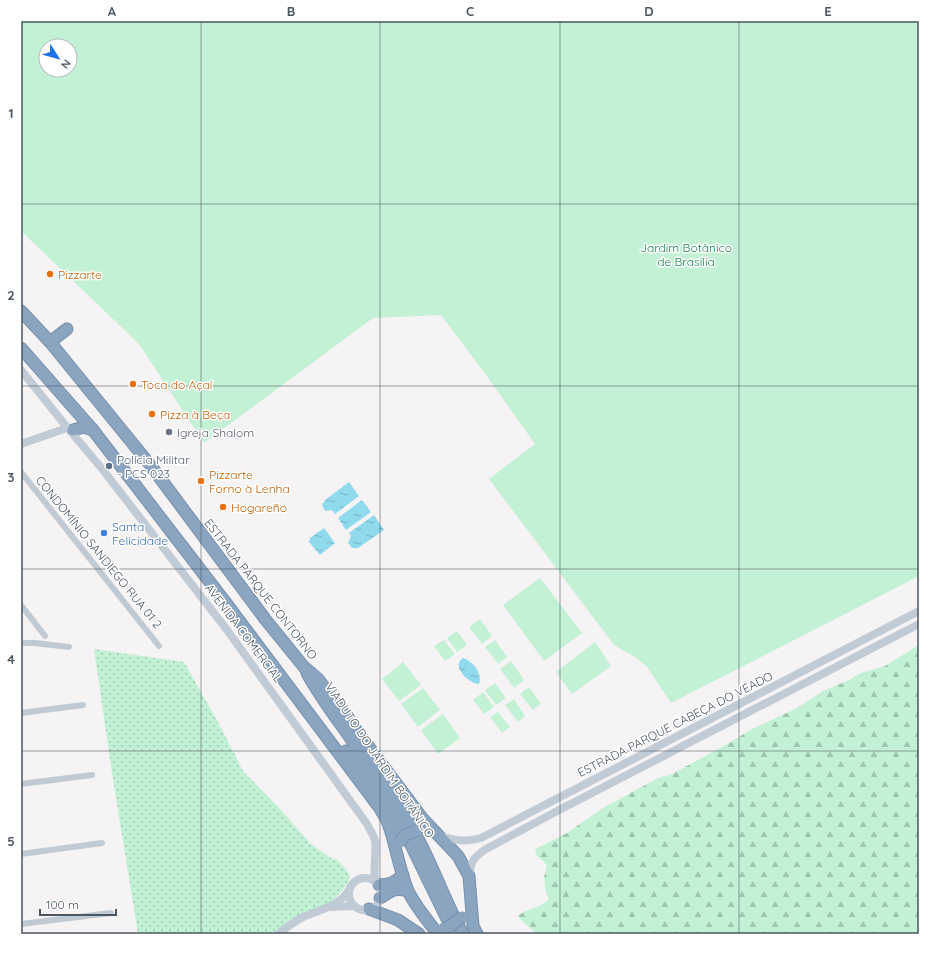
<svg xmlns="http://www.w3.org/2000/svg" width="940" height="955" font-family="Quicksand,sans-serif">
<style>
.grass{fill:url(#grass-dots)}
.forest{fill:url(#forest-firs)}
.park{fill:#c3f1d5;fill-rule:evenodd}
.water{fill:url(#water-ripples)}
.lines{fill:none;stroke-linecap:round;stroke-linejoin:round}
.highway-casing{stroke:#7690ad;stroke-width:13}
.street{stroke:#c1cad2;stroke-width:6}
.secondary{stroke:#c1cbd6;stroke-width:8}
.highway{stroke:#8ba5c1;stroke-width:11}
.highway-bridge-casing{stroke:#7690ad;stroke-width:13;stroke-linecap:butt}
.highway-bridge{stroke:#8ba5c1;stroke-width:11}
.grid{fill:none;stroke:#4a5661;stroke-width:1;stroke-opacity:0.55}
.food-dot{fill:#e8710a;stroke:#fff;stroke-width:1.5}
.worship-dot{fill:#6b7280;stroke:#fff;stroke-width:1.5}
.service-dot{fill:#5c6f8a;stroke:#fff;stroke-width:1.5}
.shop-dot{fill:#3f7fe0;stroke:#fff;stroke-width:1.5}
.labels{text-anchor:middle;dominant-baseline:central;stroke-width:3;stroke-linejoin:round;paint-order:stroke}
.park-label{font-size:12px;fill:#17864f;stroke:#fff}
.food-label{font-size:12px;fill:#c56008;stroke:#fff;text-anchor:start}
.worship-label{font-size:12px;fill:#5b616d;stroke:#fff;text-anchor:start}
.service-label{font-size:12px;fill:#4e5e75;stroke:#fff;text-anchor:start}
.shop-label{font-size:12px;fill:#366cbe;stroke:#fff;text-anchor:start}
.street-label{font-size:12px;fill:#4a5661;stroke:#fff}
.neatline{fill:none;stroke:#4a5661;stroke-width:1.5}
.grid-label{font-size:13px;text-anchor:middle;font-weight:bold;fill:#4a5661}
</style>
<defs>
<pattern id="grass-dots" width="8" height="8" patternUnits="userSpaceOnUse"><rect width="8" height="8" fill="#c3f1d5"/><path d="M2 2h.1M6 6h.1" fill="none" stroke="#a0c6b0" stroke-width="1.8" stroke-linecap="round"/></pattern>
<pattern id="forest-firs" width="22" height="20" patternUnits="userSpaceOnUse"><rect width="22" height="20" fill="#c3f1d5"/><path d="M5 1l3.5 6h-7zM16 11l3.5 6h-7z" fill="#a0c6b0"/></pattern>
<pattern id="water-ripples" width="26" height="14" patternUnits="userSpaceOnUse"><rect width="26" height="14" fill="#90daee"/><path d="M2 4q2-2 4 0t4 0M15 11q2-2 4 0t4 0" fill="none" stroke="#78b4c4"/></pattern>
</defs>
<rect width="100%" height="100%" fill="#f5f3f3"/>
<path class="grass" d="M94,649l90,13 34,60 25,49 38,39 29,33 19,14 8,3 8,8 5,7 -1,7 -14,17 -8,7 -30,11 -27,17h-132l-26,-161z"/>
<path class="forest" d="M919,645v289h-382l-17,-15 -2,-3c9,-8 23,-8 31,-17l-3,-6 -2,-15 3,-13 -10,-9 -2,-7 32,-16 36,-25 55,-30 14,-4 59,-32 19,-12 47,-22 26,-17 26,-11 12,-7 24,-7z"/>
<g class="park">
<path d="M21,21h898v555l-248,127 -24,-36 -12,-10 -21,-12 -125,-166 46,-35 -49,-69 -45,-60 -68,3 -169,125 -65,-99 -118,-113zM46,46h24v24h-24z"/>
<path d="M540,578l42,55 -38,28 -41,-56z"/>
<path d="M480,619l12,17 -10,8 -13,-17z"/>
<path d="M457,631l10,14 -10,7 -10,-14z"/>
<path d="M444,640l11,14 -10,7 -11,-15z"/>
<path d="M495,640l12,17 -9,7 -13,-17z"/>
<path d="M595,642l16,24 -39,28 -16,-22z"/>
<path d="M511,661l13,19 -10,8 -14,-19z"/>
<path d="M403,662l18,23 -22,16 -17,-22z"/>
<path d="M495,683l11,15 -10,7 -11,-15z"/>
<path d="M529,687l12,17 -8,6 -13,-16z"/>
<path d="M423,688l17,22 -22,17 -17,-23z"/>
<path d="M483,692l11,15 -10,7 -11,-14z"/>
<path d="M514,699l11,17 -7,6 -13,-17z"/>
<path d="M498,712l12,15 -8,6 -12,-16z"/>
<path d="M443,714l17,24 -22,16 -17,-24z"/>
</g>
<g class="water">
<path d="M349,482l10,14 -24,18 -3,-4 -7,1 -3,-6 3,-5z"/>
<path d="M362,500l9,12 -25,18 -8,-12z"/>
<path d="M374,515l10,15 -26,18h-6l-4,-5 3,-7 -2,-3z"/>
<path d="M324,528l11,15 -15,12 -11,-13 1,-4z"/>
<path d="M463,658c10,3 20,16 16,26 -10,0 -29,-18 -16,-26z"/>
</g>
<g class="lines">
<g class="highway-casing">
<g id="highway">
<path d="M21,311l29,31 101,124 114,153 39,48 14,12 104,139 36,38 11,20 4,50 4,8"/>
<path d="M50,342l17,-13"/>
<path d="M21,348l72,82 136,177 150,200c3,5 7,11 9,16 8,22 11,46 20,68 8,16 19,29 30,43"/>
<path d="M73,430l11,-3 9,3"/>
<path d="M307,673c11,20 24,38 37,56 21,30 43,59 63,90 23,36 35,78 56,115"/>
<path d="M346,751l25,31 40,63 36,74"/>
<path d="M379,885c11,0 16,-3 24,-10"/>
<path d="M380,898c11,-7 15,-11 28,-7"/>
<path d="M369,909l29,11 21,14"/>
</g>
</g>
<g class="street">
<path d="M21,472l138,174"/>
<path d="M21,605l24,31"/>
<path d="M21,643h14l34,4"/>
<path d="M21,713l62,-8"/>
<path d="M21,784l71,-9"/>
<path d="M21,854l81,-11"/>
<path d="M21,924l90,-11"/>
</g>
<g class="secondary">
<path d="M21,370l45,56"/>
<path d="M72,433l31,37 124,160 140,194c2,5 7,11 8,17 2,14 -3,27 1,41"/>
<path d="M21,444l43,-15"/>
<path d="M441,836c14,5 25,6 40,2l438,-227"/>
<path d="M469,876c2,-15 5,-19 17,-27l75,-40 358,-185"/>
<circle cx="365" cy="894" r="16"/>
<path d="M331,907l23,-1"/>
<path d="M278,934c7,-6 15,-11 23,-16 17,-8 38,-11 48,-28"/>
</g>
<use href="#highway" class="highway"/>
<g class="highway-bridge-casing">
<g id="highway-bridge">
<path d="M400,842l5,-7 13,-5"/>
<path d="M444,928l5,-1 13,-10"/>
</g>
</g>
<use href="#highway-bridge" class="highway-bridge"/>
</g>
<path class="grid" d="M201,21v913M380,21v913M560,21v913M739,21v913M21,204h898M21,386h898M21,569h898M21,751h898"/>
<g class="food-dot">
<circle cx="50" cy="274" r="4"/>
<circle cx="133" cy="384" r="4"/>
<circle cx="152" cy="414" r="4"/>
<circle cx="201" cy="481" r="4"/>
<circle cx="223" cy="507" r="4"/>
</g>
<circle class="worship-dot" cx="169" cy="432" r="4"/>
<circle class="service-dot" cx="109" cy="466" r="4"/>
<circle class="shop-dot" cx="104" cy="533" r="4"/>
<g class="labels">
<g class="park-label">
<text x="686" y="247">Jardim Botânico<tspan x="686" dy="14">de Brasília</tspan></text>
</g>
<g class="food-label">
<text x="58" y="274">Pizzarte</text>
<text x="141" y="384">Toca do Açaí</text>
<text x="160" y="414">Pizza à Beça</text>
<text x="209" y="474">Pizzarte<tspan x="209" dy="14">Forno à Lenha</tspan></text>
<text x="231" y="507">Hogareño</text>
</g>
<g class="worship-label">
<text x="177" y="432">Igreja Shalom</text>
</g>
<g class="service-label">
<text x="117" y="459">Polícia Militar<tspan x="117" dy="14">- PCS 023</tspan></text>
</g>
<g class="shop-label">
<text x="112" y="526">Santa<tspan x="112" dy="14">Felicidade</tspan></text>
</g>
<g class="street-label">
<text transform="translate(99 552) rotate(51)">CONDOMÍNIO SANDIEGO RUA 01 2</text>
<text transform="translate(261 589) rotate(52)">ESTRADA PARQUE CONTORNO</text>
<text transform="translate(244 633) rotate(53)">AVENIDA COMERCIAL</text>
<text transform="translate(675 724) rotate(-27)">ESTRADA PARQUE CABEÇA DO VEADO</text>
<text transform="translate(380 760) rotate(56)">VIADUTO DO JARDIM BOTÂNICO</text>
</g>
</g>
<rect width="940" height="955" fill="none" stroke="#ffffff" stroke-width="44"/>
<g transform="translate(58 58) rotate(127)"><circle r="19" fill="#ffffff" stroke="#b7bbc0"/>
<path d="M0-3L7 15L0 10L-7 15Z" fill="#1a73e8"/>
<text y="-6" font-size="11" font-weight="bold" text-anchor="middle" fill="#4a5661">N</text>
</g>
<path d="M40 909v6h76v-6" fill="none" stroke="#4a5661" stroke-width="2"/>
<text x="46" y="909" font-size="12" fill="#4a5661" stroke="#ffffff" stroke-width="3" paint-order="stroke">100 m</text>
<rect x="22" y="22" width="896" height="911" class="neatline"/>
<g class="grid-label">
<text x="112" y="16">A</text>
<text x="291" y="16">B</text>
<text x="470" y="16">C</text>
<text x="649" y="16">D</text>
<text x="828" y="16">E</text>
<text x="11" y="118">1</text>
<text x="11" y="300">2</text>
<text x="11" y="482">3</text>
<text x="11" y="664">4</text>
<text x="11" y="846">5</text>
</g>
</svg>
